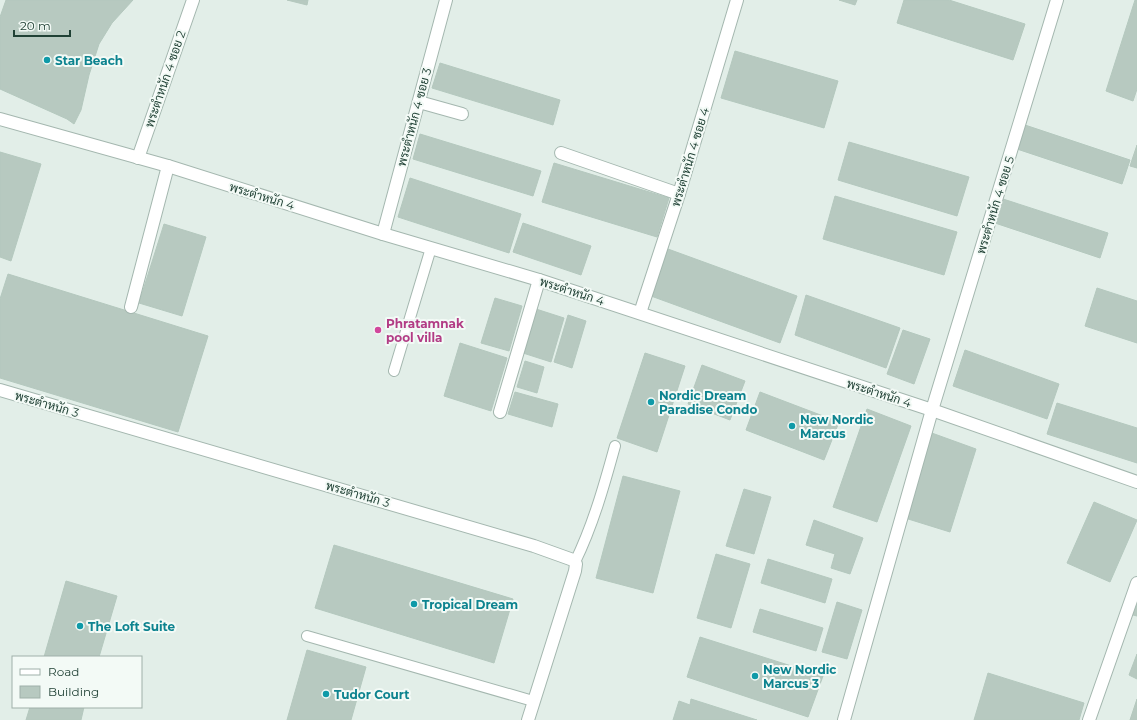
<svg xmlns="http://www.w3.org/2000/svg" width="1137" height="720" font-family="Montserrat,Sarabun,sans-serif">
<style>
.building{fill:#b7c9c0;stroke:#b4c8be}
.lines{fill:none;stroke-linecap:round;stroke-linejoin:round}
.service-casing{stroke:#a4b7af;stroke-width:12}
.minor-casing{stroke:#a4b7af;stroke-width:14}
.service{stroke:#fff;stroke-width:10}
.minor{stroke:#fff;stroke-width:12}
.culture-dot{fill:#0f9aa8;stroke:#f3faf6;stroke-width:1.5}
.hotel-dot{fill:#d1479c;stroke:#f3faf6;stroke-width:1.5}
.labels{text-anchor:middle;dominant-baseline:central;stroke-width:4;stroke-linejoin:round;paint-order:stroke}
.culture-label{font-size:12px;font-weight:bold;fill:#0d838f;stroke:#f3faf6;text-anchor:start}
.street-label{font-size:12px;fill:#204135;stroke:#f3faf6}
.hotel-label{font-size:12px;font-weight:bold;fill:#b23c85;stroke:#f3faf6;text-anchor:start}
</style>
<rect width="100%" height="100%" fill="#e2eee8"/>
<g class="building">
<path d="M6,0h127l-21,23 -13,21 -10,31 -8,35 -7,14 -7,-5 -67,-30v-72z"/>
<path d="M287,0h21l-1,5z"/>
<path d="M839,0h18l-2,5z"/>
<path d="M904,0h45l76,24 -12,36 -116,-37z"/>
<path d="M1135,0h2v89l-4,12 -27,-10z"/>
<path d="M735,51l103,30 -14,47 -103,-30z"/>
<path d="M440,63l120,37 -7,25 -121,-37z"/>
<path d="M1022,124l108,36 -8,24 -108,-36z"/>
<path d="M420,134l121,37 -8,25 -120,-37z"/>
<path d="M849,142l120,35 -12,39 -119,-36z"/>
<path d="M1137,145v23l-7,-2z"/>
<path d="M0,152l41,12 -30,97 -11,-4z"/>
<path d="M554,163l115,35 -12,39 -115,-35z"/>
<path d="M410,178l111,36 -12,39 -111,-36z"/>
<path d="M835,196l122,36 -13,43 -121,-36z"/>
<path d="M1000,198l108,35 -8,25 -108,-36z"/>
<path d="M523,223l68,23 -10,29 -68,-23z"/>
<path d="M164,224l42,13 -24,79 -43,-13z"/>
<path d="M668,249l129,47 -17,47 -129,-47z"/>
<path d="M8,274l200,62 -30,96 -178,-54v-79z"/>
<path d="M1097,288l40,13v42l-52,-17z"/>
<path d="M806,295l94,33 -14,40 -91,-33z"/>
<path d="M495,298l27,8 -13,45 -28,-8z"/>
<path d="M536,309l28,9 -13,44 -28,-9z"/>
<path d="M568,315l18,6 -14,47 -18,-6z"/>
<path d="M903,330l27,9 -16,45 -27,-10z"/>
<path d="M460,343l47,15 -16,53 -47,-15z"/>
<path d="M965,350l94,34 -12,35 -94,-33z"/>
<path d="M645,353l40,13 -28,86 -40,-14z"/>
<path d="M525,361l19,6 -7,26 -20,-6z"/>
<path d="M702,365l43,16 -15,39 -42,-16z"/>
<path d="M515,392l43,12 -6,23 -44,-13z"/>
<path d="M760,392l79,30 -15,38 -78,-30z"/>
<path d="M1057,403l80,25v35l-90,-29z"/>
<path d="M867,409l44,17 -34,96 -44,-15z"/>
<path d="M929,432l47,17 -26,83 -45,-14z"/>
<path d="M623,476l57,15 -27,102 -57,-15z"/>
<path d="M744,489l27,8 -17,57 -28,-8z"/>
<path d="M1094,502l43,18 -27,62 -43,-19z"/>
<path d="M814,520l49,18 -13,36 -19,-6 4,-14 -29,-9z"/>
<path d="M334,545l179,54 -19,64 -179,-55z"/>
<path d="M716,554l34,10 -19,64 -34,-10z"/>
<path d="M768,559l64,20 -7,24 -64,-20z"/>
<path d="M66,581l51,15 -18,61h-55z"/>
<path d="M837,602l25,8 -15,49 -25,-7z"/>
<path d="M1137,605v11l-4,-1z"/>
<path d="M760,609l63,19 -7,23 -63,-19z"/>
<path d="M700,637l123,39 -15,41 -121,-40z"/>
<path d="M307,650l59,17 -15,53h-64z"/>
<path d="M1137,654v25l-8,-4z"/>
<path d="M988,673l96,30 -5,17h-105z"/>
<path d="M691,699l66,21h-84l6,-19 11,4z"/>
<path d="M1137,699v21h-7z"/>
<path d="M30,707h54l-3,13h-55z"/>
</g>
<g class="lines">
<g class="service-casing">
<g id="service">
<path d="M394,371l37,-123"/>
<path d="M575,562c18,-37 29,-76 40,-116"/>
<path d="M307,636l226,65"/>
</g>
</g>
<g class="minor-casing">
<g id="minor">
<path d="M419,102l43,12"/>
<path d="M0,119l168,47 215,68 156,46 393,130 205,72"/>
<path d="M561,153l118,41"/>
<path d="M138,158l55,-158"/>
<path d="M383,234l63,-234"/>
<path d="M131,307l37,-141"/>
<path d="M640,313l39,-119 58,-194"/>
<path d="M0,390l534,156 39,14 3,4 -1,7 -47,149"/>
<path d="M500,412l39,-132"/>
<path d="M844,720l88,-310 125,-410"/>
<path d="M1089,720l48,-137"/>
</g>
</g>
<use href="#service" class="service"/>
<use href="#minor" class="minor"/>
</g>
<g class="culture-dot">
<circle cx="47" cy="60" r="4"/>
<circle cx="651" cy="402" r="4"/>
<circle cx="792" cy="426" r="4"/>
<circle cx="414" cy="604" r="4"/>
<circle cx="80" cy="626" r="4"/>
<circle cx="755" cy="676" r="4"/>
<circle cx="326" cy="694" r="4"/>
</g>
<circle class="hotel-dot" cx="378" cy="330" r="4"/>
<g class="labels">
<g class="culture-label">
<text x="55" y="60">Star Beach</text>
<text x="659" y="395">Nordic Dream<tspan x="659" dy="14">Paradise Condo</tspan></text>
<text x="800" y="419">New Nordic<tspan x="800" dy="14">Marcus</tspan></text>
<text x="422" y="604">Tropical Dream</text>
<text x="88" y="626">The Loft Suite</text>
<text x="763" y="669">New Nordic<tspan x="763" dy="14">Marcus 3</tspan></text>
<text x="334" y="694">Tudor Court</text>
</g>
<g class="street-label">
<text transform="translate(165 79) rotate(-71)">พระตำหนัก 4 ซอย 2</text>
<text transform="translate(414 117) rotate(-75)">พระตำหนัก 4 ซอย 3</text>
<text transform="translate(690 157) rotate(-73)">พระตำหนัก 4 ซอย 4</text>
<text transform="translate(262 196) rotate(17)">พระตำหนัก 4</text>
<text transform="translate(995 205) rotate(-73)">พระตำหนัก 4 ซอย 5</text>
<text transform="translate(572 291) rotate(18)">พระตำหนัก 4</text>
<text transform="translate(879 393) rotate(18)">พระตำหนัก 4</text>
<text transform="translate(47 404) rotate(16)">พระตำหนัก 3</text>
<text transform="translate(358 494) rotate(16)">พระตำหนัก 3</text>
</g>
<g class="hotel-label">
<text x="386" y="323">Phratamnak<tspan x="386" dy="14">pool villa</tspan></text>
</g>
</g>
<rect x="12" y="656" width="130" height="52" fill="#f3faf6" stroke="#9fb0a9"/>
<rect x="20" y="669" width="20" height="6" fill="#ffffff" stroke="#9fb0a9"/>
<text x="48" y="676" font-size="12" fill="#204135">Road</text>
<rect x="20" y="686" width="20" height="12" fill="#b7c9c0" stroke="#9fb0a9"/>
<text x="48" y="696" font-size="12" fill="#204135">Building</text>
<path d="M14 30v6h56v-6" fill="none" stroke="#204135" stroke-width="2"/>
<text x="20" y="30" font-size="12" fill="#204135" stroke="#f3faf6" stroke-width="3" paint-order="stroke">20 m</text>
</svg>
